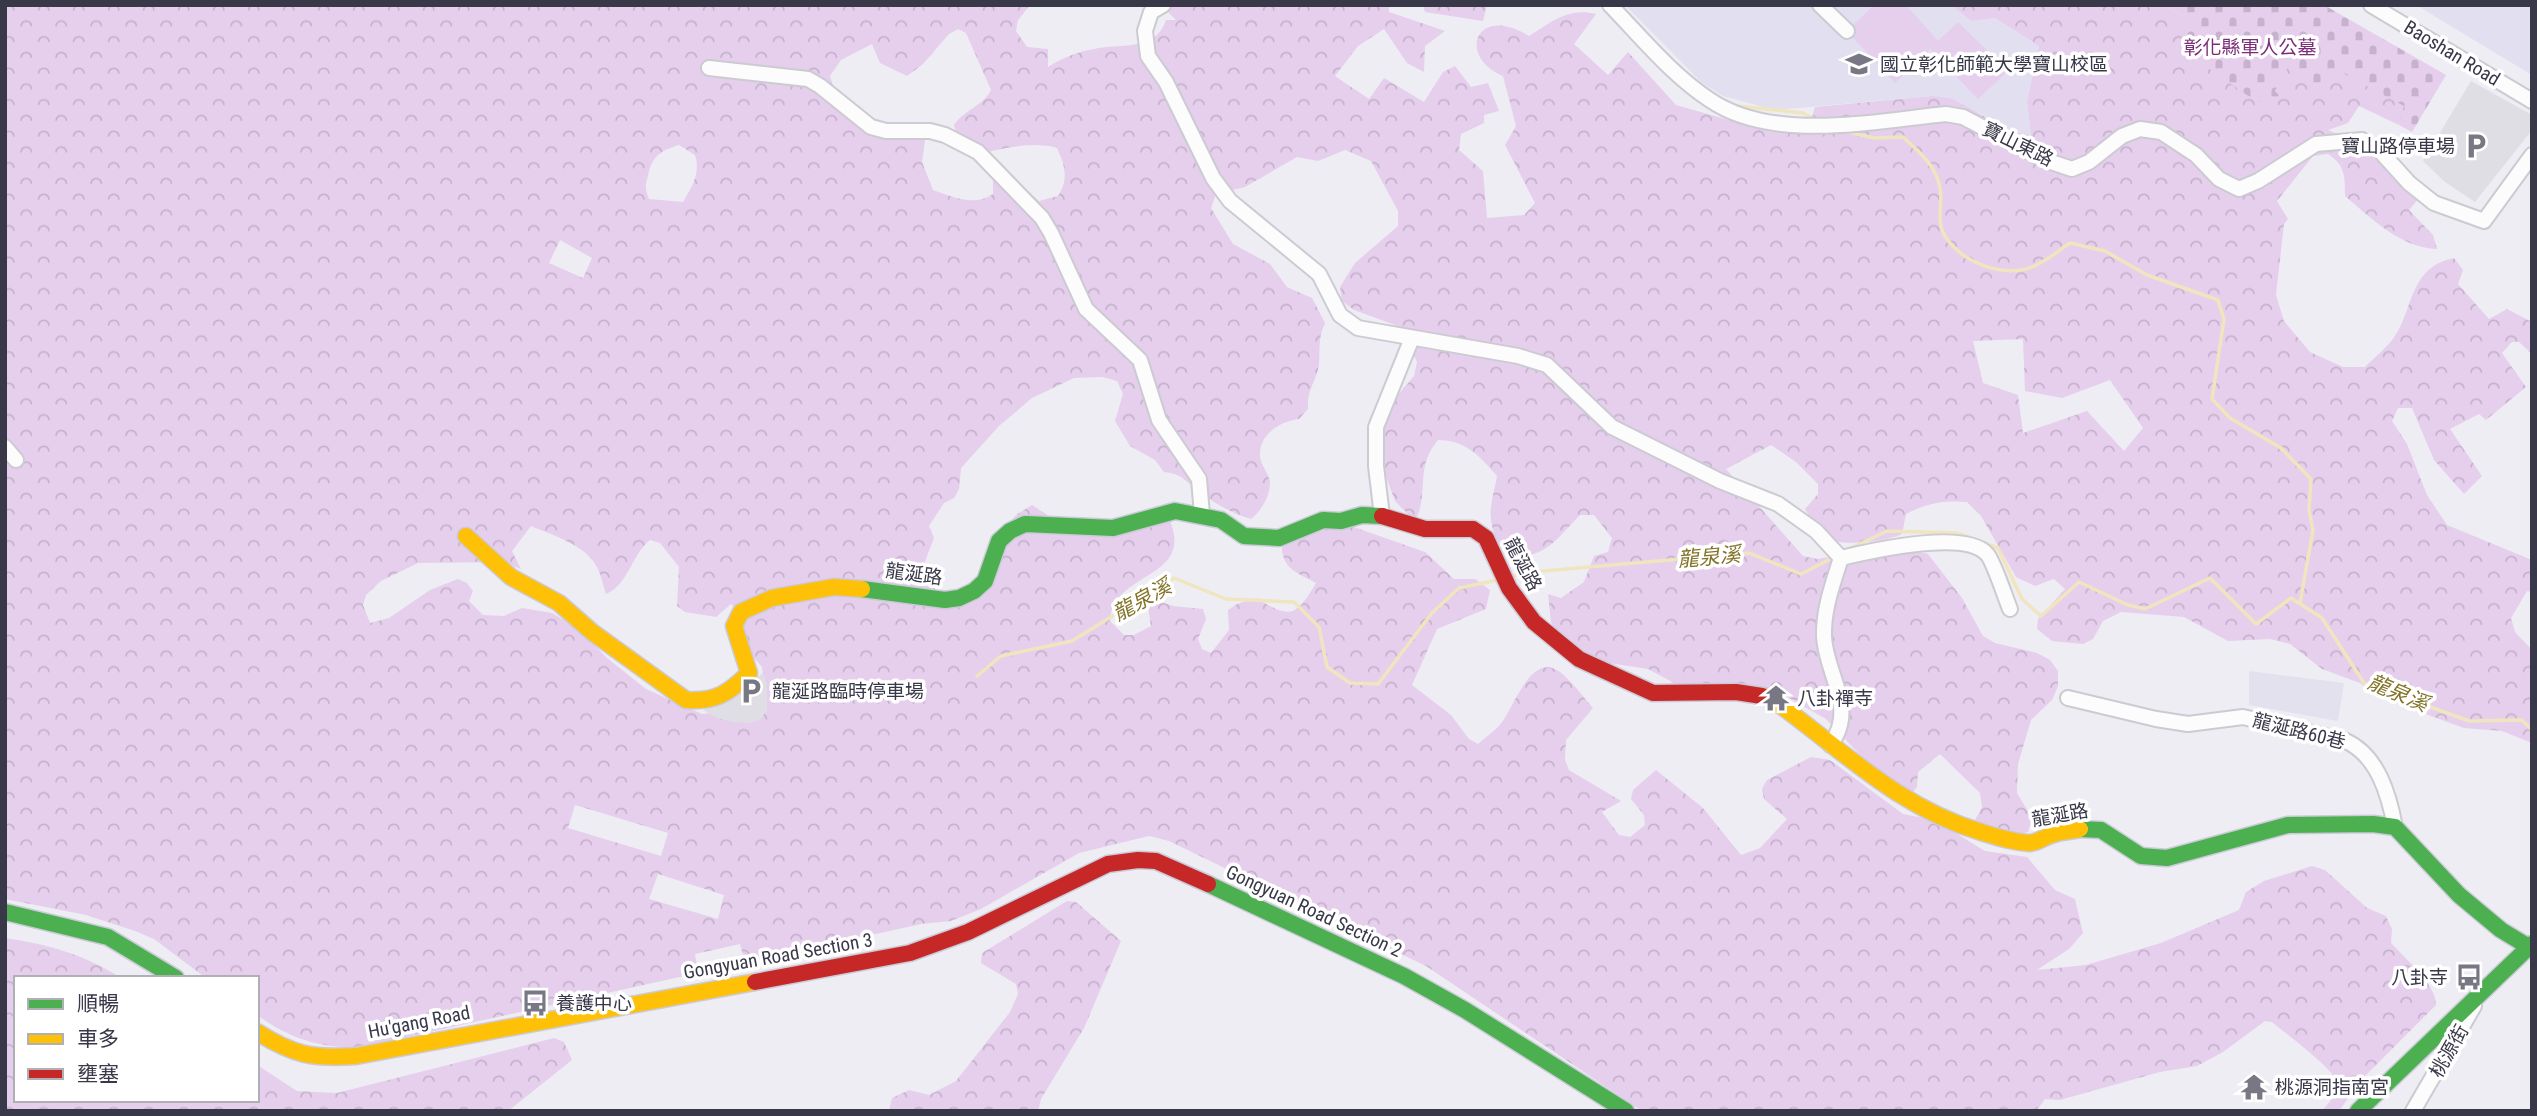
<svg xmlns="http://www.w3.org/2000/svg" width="2537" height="1116" font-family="'Roboto Condensed','Noto Sans TC',sans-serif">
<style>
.residential{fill:#e2e1ed}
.education{fill:#e2e0f0}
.forest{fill:url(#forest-crowns);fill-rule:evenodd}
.cemetery{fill:url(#cemetery-stones)}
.pitch{fill:#e6ceed}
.parking{fill:#dfdee5}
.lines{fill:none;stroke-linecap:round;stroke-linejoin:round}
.stream{stroke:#efe5bf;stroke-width:3.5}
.street-casing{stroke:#cbcbd1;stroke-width:18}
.fast-casing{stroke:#cbcad8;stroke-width:19}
.slow-casing{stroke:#cbcad8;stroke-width:19}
.jam-casing{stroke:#cbcad8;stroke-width:19}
.street{stroke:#fcfcfd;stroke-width:14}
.fast{stroke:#4caf50;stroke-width:16}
.slow{stroke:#ffc107;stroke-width:16}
.jam{stroke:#c62828;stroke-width:16}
.labels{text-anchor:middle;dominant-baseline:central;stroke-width:7;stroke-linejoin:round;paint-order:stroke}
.park-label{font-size:19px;fill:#7b2c79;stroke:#fff}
.street-label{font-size:19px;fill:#393849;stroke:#fff}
.poi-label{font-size:19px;fill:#393849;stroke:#fff;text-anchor:start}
.water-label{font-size:21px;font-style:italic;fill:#837328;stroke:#fff}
</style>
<defs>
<pattern id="forest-crowns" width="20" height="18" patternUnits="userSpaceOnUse" patternTransform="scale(1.75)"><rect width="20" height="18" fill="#e6ceed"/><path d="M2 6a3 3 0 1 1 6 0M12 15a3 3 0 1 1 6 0" fill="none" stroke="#c6b2cd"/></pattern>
<pattern id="cemetery-stones" width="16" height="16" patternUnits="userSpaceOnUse" patternTransform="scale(1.75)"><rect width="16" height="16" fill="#e6ceed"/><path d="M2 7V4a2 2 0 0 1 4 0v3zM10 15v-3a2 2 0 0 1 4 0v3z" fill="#c6b2cd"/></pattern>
</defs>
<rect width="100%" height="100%" fill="#eeedf3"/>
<path class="residential" d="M2249,671l95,12 -6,38 -89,-16z"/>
<g class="education">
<path d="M1625,5h326l20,16 24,-3 44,28 -12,55 4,36 -22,-7 -29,-17 -47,-17 -159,14 -51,-14 -22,-14z"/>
<path d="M2416,5h116v70z"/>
</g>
<g class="forest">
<path d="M5,5h1025l-12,15 -2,11 11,16 21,2v18c14,-9 29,-15 46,-18 26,-6 62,3 72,-29h10l-15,-15h228v7l56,19 -20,15 -1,26 -17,-9 -23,-34 -26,17 -23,30 34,23 15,-21 40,24 19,-30 12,-6 16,21 17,-4 11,28 -15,4v8l-23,11 -2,16 24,21 4,47 37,-3 11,-12 -30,-58 11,-19 -13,-50c-47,-20 -27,-73 26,-40 22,-14 40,-29 67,-22l-22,30 34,31 20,-23 48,53 95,27 39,-8 5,-17 118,-11 20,3 56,31 22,6 -4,-35 12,-55 -44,-28 -24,3 -20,-16h212l20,11 99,83 -7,-8 13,-25 49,4 68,36 -6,19 -40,-19 -11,17 -20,7 27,12 59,50 5,6 -10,12 24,25 4,14c-36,-1 -66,-31 -92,-53 0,-20 0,-31 -17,-42l-15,2 -36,45 11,18 -4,5 -8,71 8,26 26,31 33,15h22c9,-9 20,-18 28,-28 21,-28 15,-72 61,-81l9,12 -5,14 31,35 18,-10 25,13v32l-13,-12h-7l-10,11 24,34 -40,33 -7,-6 -29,15 32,47 -18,18 -30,-34 -22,-52h-14l-6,13 15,23 20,51 20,30 85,35v32l-5,-1 -16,27 4,14 17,18v93l-30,-12 -38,-3 -88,-32 -16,-13 -38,-14 -32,-25 -20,-5 -42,2 -44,-24 -63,-5 -18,9 -10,18 -10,5 -31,-3 -15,-12 1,-10 27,-30 -11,-10 -19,7 -19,-9 -35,-61 -14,-14c-22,-2 -41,1 -61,12l-4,20c-16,8 -70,15 -83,0 -5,-7 -9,-17 -14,-25l13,-15v-10l-22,-22 -25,-17 -45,24 77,87 14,3 41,-6 28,4 28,-6 14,3 34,44 21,38 12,7 42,10 13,7 8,11v15l-6,14 -21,20 -13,44 -1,29 15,25 -4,14c-22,6 -34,-1 -53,-12l7,-13 -2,-14 -40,-39 -22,18 -1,15 -9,11 -13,-6 -69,-73 -51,-29 -72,-1 -29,-6 -26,-14 -59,-9 -25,-14 -13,-24 -3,-28 13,4 23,-16 10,-26 14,-4 4,-14 -18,-23h-14c-10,10 -20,23 -31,31 -27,20 -55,6 -58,-27 -2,-13 4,-30 6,-43 -17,-20 -32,-36 -59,-36 -24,28 -8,53 -23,81l-20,-20 -10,-27 -11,-9 12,-56 28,-33 3,-14 -12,-26 -10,-11 -41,-15 -12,-9 -2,-14 15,-24 43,-37v-15l-27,-50 -26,-11 -27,11 -21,-4 -52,30 -29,7 -5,14 22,36 37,20 17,23 25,11 13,25c-7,15 -5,26 -6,41 -2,17 -12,24 -11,45l-9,10c-19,2 -41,16 -39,38 1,8 9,17 10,25 0,15 -9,29 -19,37 -18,-5 -35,-15 -50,-26 -16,-11 -17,-19 -37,-21l-9,-12 -25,-14 -15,-25 8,-27 -6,-13 -14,-4 -29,1 -42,20 -33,28 -38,42 -2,21 -5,9 -10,5 -15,23 5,12c-10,28 -17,30 4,54l28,-4 23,-20 15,-38 12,-15 16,-10 17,11 39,5 80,-5c30,65 -55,53 -58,105l14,14h10l17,-9 -3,-19 5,-8 20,7 30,3 3,10 -8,20 4,10 9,4 18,-23 -1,-20 9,-6 19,-6c33,20 39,21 60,-15 -21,-11 -36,-15 -34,-43l16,-11 50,-4 77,27 29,27h21l15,11 -4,19 -49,20 -25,56 39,30 18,24 9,5c7,-6 15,-12 21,-18 15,-16 31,-76 61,-54 12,9 23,25 33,36l-27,32 -1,20 4,10 52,31 -19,11 17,23 11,2 15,-12 -1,-10 -13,-16 2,-9 23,-20 47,38 38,47 19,-7 27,-29 -23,-20 -2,-10 5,-9 44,-23 19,3 73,54 31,6 51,31 42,6 28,33 20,9 8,34 -14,16 -32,21 49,-5 75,-22 78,-33 7,-18 18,-11 48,-15 13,4 42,38 19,8 6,13 -1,14c13,14 46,43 45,62l-74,74 -23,32h-17c6,-8 17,-18 15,-29 -3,-13 -52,-49 -65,-60l-7,-1 -42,31 -26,14 -37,6 -100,28 -15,-1 -9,12h-394l-216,-145 -257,-125 -20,-5 -70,17 -98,56 -30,12 -30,3 -176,39 -5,-19 -45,10 3,19 -342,75c-39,-1 -67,-10 -99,-33v-37h-51l-52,-39 -19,-8 -49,-16 -81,-16zM958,29l8,4 25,57c-8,16 -27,20 -37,35l3,10 22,19c23,-6 55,-13 78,-6 8,17 12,31 1,48l-19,5 -38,-33 -8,6v20c-19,13 -40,3 -60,-4l-11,-28 4,-29 -70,-16 -17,-11 -9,-30 11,-16 31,-16 8,19 27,13 16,-12 26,-30zM679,145l16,10c6,18 -3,32 -12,47l-34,-3c-4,-9 -4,-14 -1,-23 4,-20 12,-25 31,-31zM560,240l32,18 -9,20 -34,-15zM2023,339l2,52 37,7 48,-18 33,48 -19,23 -37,-40 -64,22 -5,-38 -35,-12 -10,-42zM531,526c21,9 55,19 66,41 4,8 6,18 9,27 22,-9 26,-40 44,-54l10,3 19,24 -2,39 8,6 31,5 15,-13 10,11v28l21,24 1,10 -21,33 -40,4 -56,-25 -39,-31 -28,-29 -27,-16 -30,-5 -18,8 -21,-1 -14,-14 4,-10 -6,-8 -9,-4 -28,11 -41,28 -19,5 -7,-18 3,-10 15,-14 37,-18 84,-1 19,7 -9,-18zM575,805l93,28 -7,23 -93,-28zM658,874l66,21 -6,24 -69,-20z"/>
<path d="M1423,5h64l-4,16 -58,-9z"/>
<path d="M1067,901l9,1 45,39 -37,87 -43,71 -3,12h-149l3,-13 17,-8 20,5 27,-14 54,-69 8,-18 -2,-10 -35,-21 1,-10z"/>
<path d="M5,938c42,6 81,17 116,40h-105v122h241v-35l40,26 40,2 217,-55 10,4 8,18 -64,51h-503z"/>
</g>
<path class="cemetery" d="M2163,5h161l122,70 -34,57 -13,-7 5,-19 -67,-36 -20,20 -29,-23 -13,24 8,8 -26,3 -69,-48 -5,-38z"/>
<path class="pitch" d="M1874,5h32l32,36 20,-19 50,49 -30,28 -48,-50 -35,34 -48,-52z"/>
<g class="parking">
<path d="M2471,81l61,34v15l-57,72 -30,-20 -22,-21z"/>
<path d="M763,673l4,11v26l-6,9 -10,4 -18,-1 -16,-4 -14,-8 21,-11z"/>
</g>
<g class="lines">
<g class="stream">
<path d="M1737,106l66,7 15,8"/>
<path d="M1844,131l30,7 29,-1c16,15 33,28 37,51 3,14 -3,28 2,42 13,31 62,50 92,36 13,-5 25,-16 36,-23l35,8 42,24 71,25 6,19 -12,80 18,19 51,30 30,31 -2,31 4,20 -13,73"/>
<path d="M1847,550l40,-19 70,2 41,15 24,51 19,17 38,-34 49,23 17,4 65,-31 46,46 35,-26 31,20 42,65 105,38 53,-1 10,10"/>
<path d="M1512,576l20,-4 217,-19 52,21 33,-17"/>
<path d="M977,676l24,-20 71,-15 102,-63 52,21 68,3 25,25 8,40 23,16 28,1 54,-71 27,-25 39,-8"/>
</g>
<g class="street-casing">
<g id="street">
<path d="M1163,5l-12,7 -6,19 3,25 18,26 47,96 17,23 89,73 21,41 18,13 160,28 29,9 65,62 108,54 58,23 38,27 25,27"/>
<path d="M1610,5c32,33 62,70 100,95 63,43 165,21 236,14l17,3 82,43 27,9 17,-7 33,-26 18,-7 21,3 35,23 23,24 20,10 19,-8 58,-37 46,-4 19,12 28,31 25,20 50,18 48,-66"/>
<path d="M1820,5l27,26"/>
<path d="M2371,5l161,96"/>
<path d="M709,68l99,11 12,7 51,41 15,4h44l15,4 33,17 64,66 9,15 35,76 54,51 19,60 40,59 3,36"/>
<path d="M5,447l11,13"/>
<path d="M1382,516l-6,-50v-39l36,-89"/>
<path d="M2068,698l88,21 32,5 55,-7 103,24c32,15 43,54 49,86"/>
<path d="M1830,745c28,-36 -4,-70 -6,-108 -1,-27 9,-54 17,-79 29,-7 124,-29 146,-4 7,8 18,43 23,55"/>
<path d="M2413,1111l61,-105"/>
</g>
</g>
<g class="fast-casing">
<g id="fast">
<path d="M862,589l83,11 14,-2 15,-7 11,-10 14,-40 11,-10 15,-7 88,4 62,-17 46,9 23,16 35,2 44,-18 18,1 21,-6 20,1"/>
<path d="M2080,829l21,1 40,26 26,2 121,-33 85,-1 22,3 64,68 42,35 28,17"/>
<path d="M1208,884l196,92 61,34 161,101"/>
<path d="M5,912l103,25 68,41"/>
<path d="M2358,1111l174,-167"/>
</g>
</g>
<g class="slow-casing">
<g id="slow">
<path d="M466,536l45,41 48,26 33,29 94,68c30,2 43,-7 63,-27l-15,-47 7,-14 31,-14 62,-11 28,2"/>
<path d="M1762,696l7,1c72,51 126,109 212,135 16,5 31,10 48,11 9,0 16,-7 25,-9 8,-3 18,-3 26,-5"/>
<path d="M257,1032c36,23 56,27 99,24l399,-74"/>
</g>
</g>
<g class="jam-casing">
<g id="jam">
<path d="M1382,516l43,13h48l13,9 23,50 25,34 45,37 74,34 83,-1 26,4"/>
<path d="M755,982l155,-29 58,-21 140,-68 30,-4 18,1 52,23"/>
</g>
</g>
<use href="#street" class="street"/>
<use href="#fast" class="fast"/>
<use href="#slow" class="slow"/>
<use href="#jam" class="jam"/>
</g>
<defs>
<g id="university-bare" transform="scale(2.1)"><path d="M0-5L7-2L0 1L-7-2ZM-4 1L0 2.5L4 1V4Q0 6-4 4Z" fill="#787784" stroke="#fff" stroke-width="2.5" paint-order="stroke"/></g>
<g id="parking-bare" transform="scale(2.1)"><path d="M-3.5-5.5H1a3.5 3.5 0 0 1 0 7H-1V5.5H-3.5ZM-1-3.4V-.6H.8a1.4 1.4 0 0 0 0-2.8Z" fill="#787784" stroke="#fff" stroke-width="2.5" paint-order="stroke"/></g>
<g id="temple-bare" transform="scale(2.1)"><path d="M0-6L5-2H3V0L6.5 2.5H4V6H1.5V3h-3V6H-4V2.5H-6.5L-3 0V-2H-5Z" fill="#787784" stroke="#fff" stroke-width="2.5" paint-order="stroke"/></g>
<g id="bus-bare" transform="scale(2.1)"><path d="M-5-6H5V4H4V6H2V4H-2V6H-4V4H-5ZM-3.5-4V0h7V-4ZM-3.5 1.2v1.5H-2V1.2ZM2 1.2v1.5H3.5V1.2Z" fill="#787784" stroke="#fff" stroke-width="2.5" paint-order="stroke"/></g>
</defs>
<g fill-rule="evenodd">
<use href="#university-bare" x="1859" y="64"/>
<use href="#parking-bare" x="2476" y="146"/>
<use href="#parking-bare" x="751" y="691"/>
<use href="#temple-bare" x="1776" y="698"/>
<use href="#bus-bare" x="2469" y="977"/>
<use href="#bus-bare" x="535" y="1003"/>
<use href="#temple-bare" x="2254" y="1087"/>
</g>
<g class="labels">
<g class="park-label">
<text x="2250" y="47">彰化縣軍人公墓</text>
</g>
<g class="street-label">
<text transform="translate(2452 53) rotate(31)">Baoshan Road</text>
<text transform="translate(2018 144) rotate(26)">寶山東路</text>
<text transform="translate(1523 564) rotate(62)">龍涎路</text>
<text transform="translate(914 574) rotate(8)">龍涎路</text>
<text transform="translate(2299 731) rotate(14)">龍涎路60巷</text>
<text transform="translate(2060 815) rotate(-10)">龍涎路</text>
<text transform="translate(1314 911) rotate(25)">Gongyuan Road Section 2</text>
<text transform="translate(778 956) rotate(-10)">Gongyuan Road Section 3</text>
<text transform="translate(419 1022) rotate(-11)">Hu'gang Road</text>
<text transform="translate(2449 1051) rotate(-60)">桃源街</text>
</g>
<g class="poi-label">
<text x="1880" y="64">國立彰化師範大學寶山校區</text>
<text x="2455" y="146" text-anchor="end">寶山路停車場</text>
<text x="772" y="691">龍涎路臨時停車場</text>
<text x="1797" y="698">八卦禪寺</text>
<text x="2448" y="977" text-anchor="end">八卦寺</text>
<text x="556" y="1003">養護中心</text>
<text x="2275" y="1087">桃源洞指南宮</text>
</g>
<g class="water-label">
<text transform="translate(1709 557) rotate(-5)">龍泉溪</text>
<text transform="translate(1142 600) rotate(-29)">龍泉溪</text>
<text transform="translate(2398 693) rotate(23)">龍泉溪</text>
</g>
</g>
<rect width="2537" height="1116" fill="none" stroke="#393849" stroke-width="14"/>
<rect x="14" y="976" width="245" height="126" fill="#ffffff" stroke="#b0afb6" stroke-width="2"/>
<rect x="28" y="999" width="35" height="10" fill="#4caf50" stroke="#b0afb6" stroke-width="2"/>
<text x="77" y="1011" font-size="21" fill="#393849">順暢</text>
<rect x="28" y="1034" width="35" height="10" fill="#ffc107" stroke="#b0afb6" stroke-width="2"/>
<text x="77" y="1046" font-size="21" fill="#393849">車多</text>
<rect x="28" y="1069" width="35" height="10" fill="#c62828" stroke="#b0afb6" stroke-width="2"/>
<text x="77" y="1081" font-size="21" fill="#393849">壅塞</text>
</svg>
